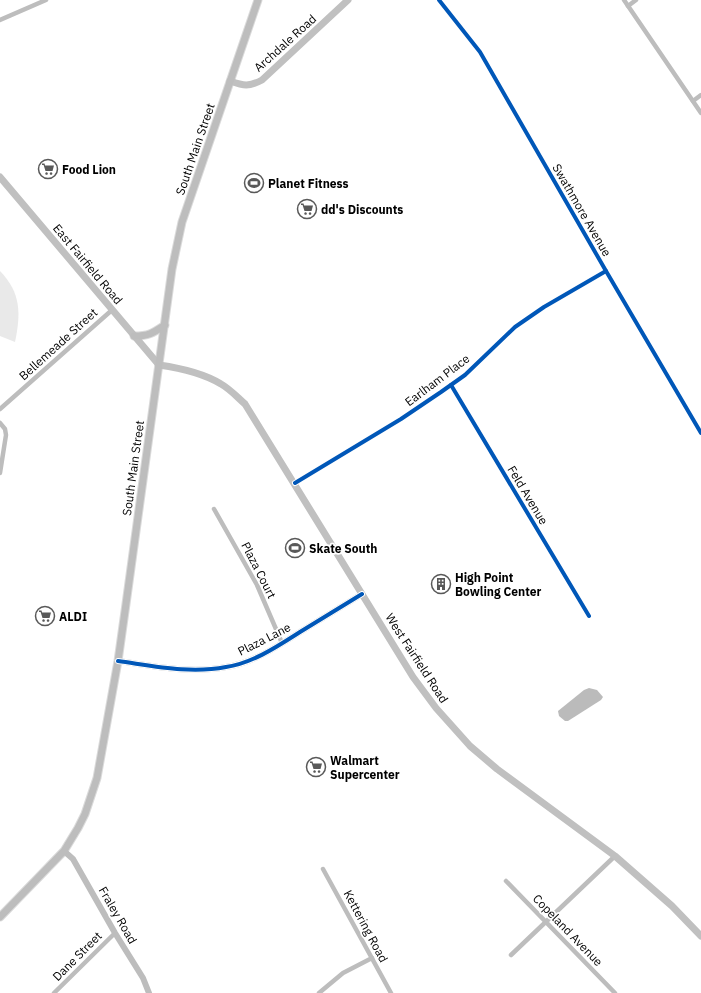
<svg xmlns="http://www.w3.org/2000/svg" width="701" height="993" font-family="'IBM Plex Sans',sans-serif">
<style>
.green{fill:#e9e9e9}
.water{fill:#bbb}
.lines{fill:none;stroke-linecap:round;stroke-linejoin:round}
.primary-casing{stroke:#dbdbdb;stroke-width:9}
.minor{stroke:#bdbdbd;stroke-width:4.5}
.tertiary{stroke:#bdbdbd;stroke-width:6}
.secondary{stroke:#c0c0c0;stroke-width:7}
.primary{stroke:#bdbdbd;stroke-width:7}
.cycleway-casing{stroke:#fff;stroke-width:6}
.cycleway{stroke:#0057b8;stroke-width:4}
.labels{text-anchor:middle;dominant-baseline:central;stroke-width:3.5;stroke-linejoin:round;paint-order:stroke}
.street-label{font-size:12px;fill:#000;stroke:#fff}
.poi-label{font-size:12px;font-weight:bold;fill:#000;stroke:#fff;text-anchor:start}
</style>
<rect width="100%" height="100%" fill="#fff"/>
<path class="green" d="M0,271c21,22 21,42 15,71l-15,-6z"/>
<path class="water" d="M589,688l8,2 6,7 -2,3 -33,21h-3l-6,-5 -1,-5 26,-21z"/>
<g class="lines">
<g class="primary-casing">
<g id="primary">
<path d="M134,336c15,0 19,-3 31,-11"/>
<path d="M0,917l64,-66 14,-23 7,-14 12,-36 21,-117 8,-57 46,-335 10,-47 76,-222"/>
</g>
</g>
<g class="minor">
<path d="M439,0l41,52 126,219 95,162"/>
<path d="M624,0l77,113"/>
<path d="M628,6l8,-6"/>
<path d="M0,20l46,-20"/>
<path d="M693,101l8,-6"/>
<path d="M451,385l138,231"/>
<path d="M0,409l112,-99"/>
<path d="M0,423l5,6 1,6 -6,38"/>
<path d="M295,483l106,-64 40,-27 24,-17 50,-48 29,-20 62,-36"/>
<path d="M214,509l43,76 25,58"/>
<path d="M323,869l68,124"/>
<path d="M506,881l109,112"/>
<path d="M511,955l104,-99"/>
<path d="M54,993l61,-60"/>
<path d="M319,993l24,-20 29,-15"/>
</g>
<g class="tertiary">
<path d="M118,661c36,5 72,13 108,6 27,-4 52,-21 74,-35 21,-13 41,-25 62,-38"/>
<path d="M64,851l9,8 42,74 28,45 6,15"/>
</g>
<g class="secondary">
<path d="M230,81c14,5 19,6 32,-1l86,-80"/>
<path d="M0,177l159,188c21,3 44,8 62,19 9,5 16,13 24,20l168,273 23,31 34,38 27,23 118,87 57,50 29,30"/>
</g>
<use href="#primary" class="primary"/>
<g class="cycleway-casing">
<g id="cycleway">
<path d="M439,0l41,52 126,219 95,162"/>
<path d="M451,385l138,231"/>
<path d="M295,483l106,-64 40,-27 24,-17 50,-48 29,-20 62,-36"/>
<path d="M118,661c36,5 72,13 108,6 27,-4 52,-21 74,-35 21,-13 41,-25 62,-38"/>
</g>
</g>
<use href="#cycleway" class="cycleway"/>
</g>
<defs>
<g id="supermarket-ring" transform="scale(1)"><circle r="9.5" fill="#fff" stroke="#595959" stroke-width="1.5"/><path d="M-6-5.5h2.5l.6 2H6L4.5 2H-2.5L-4.4-4H-6ZM-1.5 3.2a1.3 1.3 0 1 0 .1 0ZM3 3.2a1.3 1.3 0 1 0 .1 0Z" fill="#595959"/></g>
<g id="stadium-ring" transform="scale(1)"><circle r="9.5" fill="#fff" stroke="#595959" stroke-width="1.5"/><path d="M0-5a6.5 5 0 1 0 0 10a6.5 5 0 1 0 0-10ZM-3.5-1.8h7v3.6h-7Z" fill="#595959"/></g>
<g id="building-ring" transform="scale(1)"><circle r="9.5" fill="#fff" stroke="#595959" stroke-width="1.5"/><path d="M-4-6H4V6H1V3H-1V6H-4ZM-2.5-4.3h1.7v1.8h-1.7ZM.8-4.3h1.7v1.8H.8ZM-2.5-1h1.7V.8h-1.7ZM.8-1h1.7V.8H.8Z" fill="#595959"/></g>
</defs>
<g fill-rule="evenodd">
<use href="#supermarket-ring" x="48" y="169"/>
<use href="#stadium-ring" x="254" y="183"/>
<use href="#supermarket-ring" x="307" y="209"/>
<use href="#stadium-ring" x="295" y="548"/>
<use href="#building-ring" x="441" y="584"/>
<use href="#supermarket-ring" x="45" y="616"/>
<use href="#supermarket-ring" x="316" y="767"/>
</g>
<g class="labels">
<g class="street-label">
<text transform="translate(285 43) rotate(-42)">Archdale Road</text>
<text transform="translate(195 149) rotate(-71)">South Main Street</text>
<text transform="translate(582 210) rotate(60)">Swathmore Avenue</text>
<text transform="translate(88 264) rotate(50)">East Fairfield Road</text>
<text transform="translate(58 344) rotate(-42)">Bellemeade Street</text>
<text transform="translate(437 380) rotate(-37)">Earlham Place</text>
<text transform="translate(133 468) rotate(-82)">South Main Street</text>
<text transform="translate(528 495) rotate(59)">Feld Avenue</text>
<text transform="translate(259 570) rotate(63)">Plaza Court</text>
<text transform="translate(264 639) rotate(-27)">Plaza Lane</text>
<text transform="translate(417 658) rotate(57)">West Fairfield Road</text>
<text transform="translate(118 915) rotate(60)">Fraley Road</text>
<text transform="translate(366 926) rotate(62)">Kettering Road</text>
<text transform="translate(568 930) rotate(46)">Copeland Avenue</text>
<text transform="translate(77 956) rotate(-45)">Dane Street</text>
</g>
<g class="poi-label">
<text x="62" y="169">Food Lion</text>
<text x="268" y="183">Planet Fitness</text>
<text x="321" y="209">dd's Discounts</text>
<text x="309" y="548">Skate South</text>
<text x="455" y="577">High Point<tspan x="455" dy="14">Bowling Center</tspan></text>
<text x="59" y="616">ALDI</text>
<text x="330" y="760">Walmart<tspan x="330" dy="14">Supercenter</tspan></text>
</g>
</g>
</svg>
